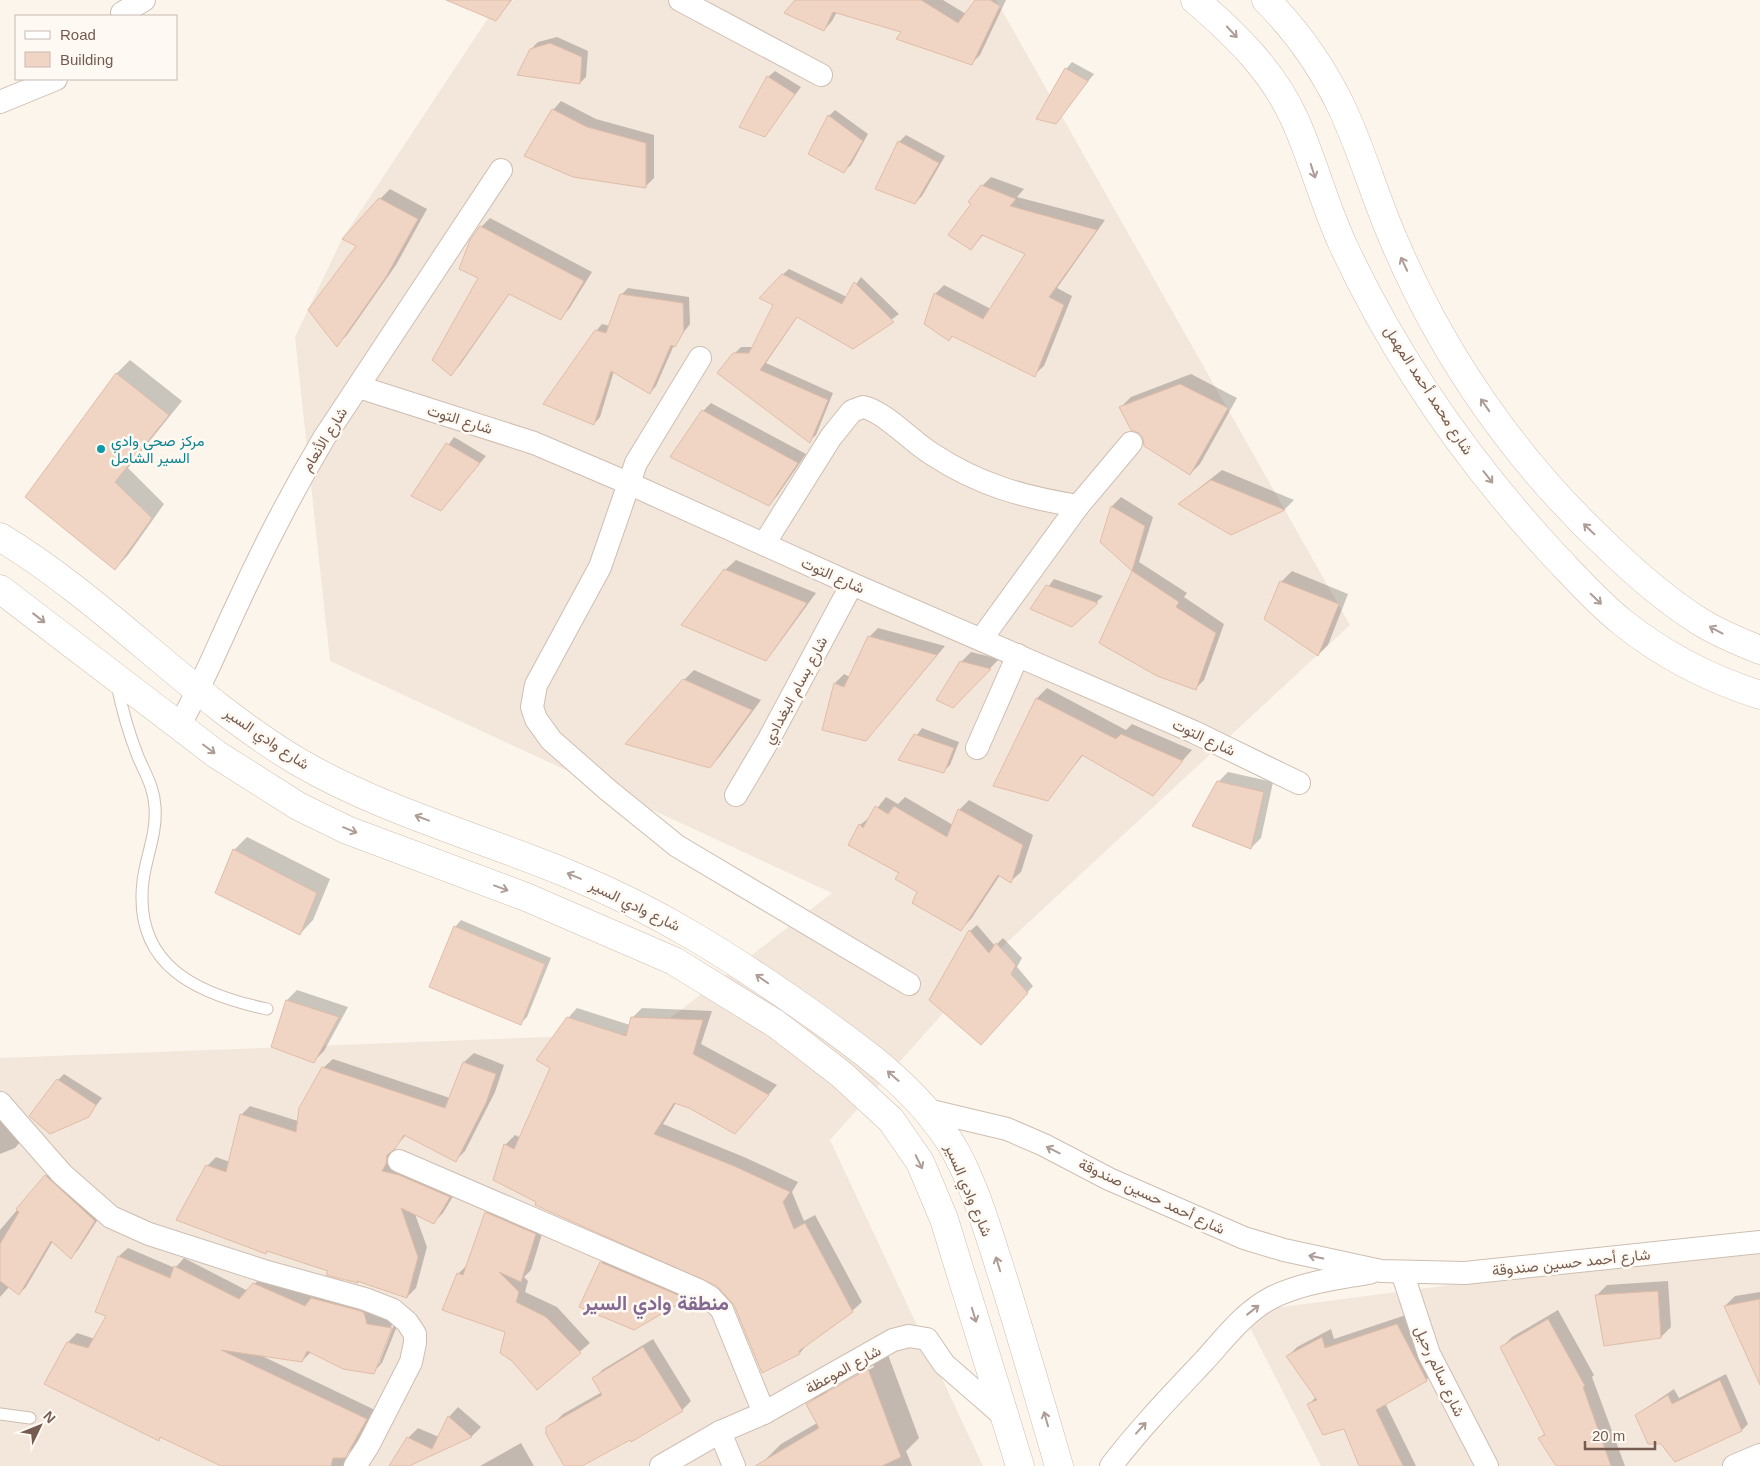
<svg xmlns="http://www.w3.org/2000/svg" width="1760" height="1466" font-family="Helvetica,Vazirmatn,sans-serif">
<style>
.residential{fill:#f3e7db}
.shadow{fill:#0003;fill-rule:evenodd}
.building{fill:#f0d5c5;stroke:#e1bca7}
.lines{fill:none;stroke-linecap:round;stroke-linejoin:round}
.service-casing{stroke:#cebeb2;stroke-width:13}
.minor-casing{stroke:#cebeb2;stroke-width:24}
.secondary-casing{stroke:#d0beb0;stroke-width:29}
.service{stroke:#fff;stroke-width:11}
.minor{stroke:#fff;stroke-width:22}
.secondary{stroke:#fff;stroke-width:28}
.oneway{stroke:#ad9d96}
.culture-dot{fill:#0f9aa8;stroke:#fef9f3;stroke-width:2}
.labels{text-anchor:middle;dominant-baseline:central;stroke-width:5;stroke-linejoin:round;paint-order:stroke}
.street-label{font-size:15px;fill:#765c50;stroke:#fef9f3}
.culture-label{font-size:15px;fill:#0d838f;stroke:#fef9f3;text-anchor:start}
.district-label{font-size:20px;font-weight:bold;fill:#836891;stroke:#fef9f3}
</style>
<rect width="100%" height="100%" fill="#fcf5ec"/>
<g class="residential">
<path d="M516,0h480l354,625 -348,322 -172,193 153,326h-983v-408l651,-25 181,-140 -502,-232 -35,-324 47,-98 156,-236z"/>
<path d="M1760,1245v221h-439l-79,-154z"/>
</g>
<g class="shadow">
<path d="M465,0h47l-16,20z"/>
<path d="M797,0h146l23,14 11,-14h29l-26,55 -8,8 -69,-32 -66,-19 -5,9 -8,9z"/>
<path d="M557,37l31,14 -2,26 -6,6 -49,-34 7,-7z"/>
<path d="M1072,62l22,12 -39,49 11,-54z"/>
<path d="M775,71l26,16 -37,49 4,-59z"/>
<path d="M561,101l35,18 58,16v43l-8,8 -93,-76z"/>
<path d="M835,110l33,24 -17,31 -7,6 -15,-55z"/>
<path d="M906,135l39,21 -23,40 -7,7 -16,-61z"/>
<path d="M991,177l33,12 -7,8 88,23 -48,68 15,8 -28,70 -10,9 -81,-40 -4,5 -14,-46 9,-9 47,24 36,-55 -43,-20 -13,15 1,-45 10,-18z"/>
<path d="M390,189l37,20 -31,56 -49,70 -10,10 21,-99 22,-47z"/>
<path d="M490,218l102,54 -23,37 -9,9 -50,-25 -50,72 -9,9 28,-96 2,-51z"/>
<path d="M789,269l58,28 14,-20 38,37 -46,34 -55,-32 -32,47 67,30 -17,42 -7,6 -75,-87 7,-7h12l22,-42 7,-30z"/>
<path d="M628,288l61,9 1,27 -16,21 -18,41 -6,7 -36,-22 -14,46 -6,7 2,-93 6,-7 8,2 11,-31z"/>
<path d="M130,360l52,41 -54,67 36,36 -36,51 -13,14 -88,-72 89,-123z"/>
<path d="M1191,374l46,24 -37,66 -10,10 -46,-36 -23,-31 10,-10z"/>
<path d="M711,403l95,51 -29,42 -9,9 -65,-94z"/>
<path d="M454,437l32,19 -39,47 -34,-7z"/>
<path d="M1222,470l72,30 -9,9 -54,24 -51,-30z"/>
<path d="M1121,497l32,20 -14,45 48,31 -3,4 40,27 -20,56 -9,9 -95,-47 33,-71 -31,-30 10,-35z"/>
<path d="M736,560l80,33 -41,56 -10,11 -40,-90z"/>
<path d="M1292,571l56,23 -20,51 -10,10 -53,-37 17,-37z"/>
<path d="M1054,579l49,17 -32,30 -39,-17z"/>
<path d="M878,628l67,18 -79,94 -42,-11 11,-46 9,-9 6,3 19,-40z"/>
<path d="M971,652l28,7 -46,48 8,-45z"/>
<path d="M694,670l67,30 -41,56 -10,11 -26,-87z"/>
<path d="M1047,688l79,42 6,-6 60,26 -39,44 -69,-40 -37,46 -52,-15 42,-87z"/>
<path d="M922,728l37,14 -9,23 -6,6 -44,-12z"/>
<path d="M1228,772l45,10 -12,56 -10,10 -33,-66z"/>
<path d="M886,797l12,7 7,-7 48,28 6,-15 10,-10 64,35 -12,37 -10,9 -11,-6 -29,44 -10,10 -43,-38 -58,-66 11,-9z"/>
<path d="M247,837l83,42 -17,41 -13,14 -66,-84z"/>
<path d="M461,920l90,38 -24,59 -7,7 -65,-97z"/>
<path d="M977,925l18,21 8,-8 19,20 -5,9 16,19 -45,51 -58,-37 40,-69z"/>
<path d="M297,990l51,17 -24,44 -10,10 -27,-61z"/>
<path d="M577,1008l53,17 2,-7 10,-10 70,3 -11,33 76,41 -33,38 -68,-20 -13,21 81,33 54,25 -6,10 12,29 11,-6 47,87 -10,9 -43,31 -9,11 -65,-49 -18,-19 -222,-105 11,-36 9,-9 6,3 30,-71 17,-49z"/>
<path d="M474,1053l30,12 -9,27 -30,59 -9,9 -50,-25 -11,12v6l63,35 -15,25 -9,9 -19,-8 12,33 -11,41 -9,9 -139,-47 -2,3 -59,-87 9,-9 14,5 11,-47 9,-9 48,15 25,-53 10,-9 117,39 14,-36z"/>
<path d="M64,1074l38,24 -14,18 -30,-36z"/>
<path d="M0,1116l24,22 -9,10 -15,6z"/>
<path d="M53,1168l49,45 -24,37 -7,7 -18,-16 -27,46 -7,7 -10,-7 -9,10v-67z"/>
<path d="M496,1203l49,21 -14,46 -7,7 4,4 -3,11 32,15 33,36 -53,45 -31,-57 -62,-21 15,-37 10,-10 17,-50z"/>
<path d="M128,1248l47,20 9,-10 64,33 15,-16 50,22 8,-8 52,15 2,12 25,3 -18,44 -9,9 -62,-20 -9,9 -42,-6 115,55 -22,38 -8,8 3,4 -6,6h-118l-62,-30 -4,4 -90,-98 9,-9 18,6 13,-23 -12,-5 23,-55zM393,1322h2l-16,42h-3z"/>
<path d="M611,1252l84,37 -9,9 -52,31 -33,-66z"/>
<path d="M1668,1281l3,46 -10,10 -64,-42 10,-10z"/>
<path d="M1760,1292v67l-35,-53 10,-10z"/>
<path d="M1558,1310l36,65 -2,2 33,89h-67l-18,-28 5,-5 -43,-86 10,-10z"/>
<path d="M1406,1315l29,56 -9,9 -41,23 31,63h-56l-16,-38 -35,-24 7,-7 -28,-41 9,-9 34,-18 3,10z"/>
<path d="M653,1339l38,62 -9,9 -103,56h-14l-11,-43 9,-9 39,-22 -8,-13 8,-9z"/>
<path d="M887,1352l32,86 -13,13 6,15h-148l-2,-3 19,-19 36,-21 -10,-18 19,-19zM873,1365l1,2 -47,27v-3z"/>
<path d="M1726,1374l22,50 -6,6 -67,31 -13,-19 -26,-27 38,-26 5,9z"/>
<path d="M458,1407l23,20 -9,9 -66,30h-16l18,-28 10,-10 21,9 10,-20z"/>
<path d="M521,1443l13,23h-54z"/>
</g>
<g class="building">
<path d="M446,0h65l-15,21z"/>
<path d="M795,0h126l37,23 17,-23h15l10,6 -28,59 -76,-26 5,-7 -68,-20 -9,19 -40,-18z"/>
<path d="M550,43l32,14 -2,27 -63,-9 13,-26z"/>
<path d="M1065,68l23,13 -32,43 -20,-5z"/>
<path d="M767,76l28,18 -30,43 -26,-10z"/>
<path d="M552,109l35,18 59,16v45l-73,-11 -49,-21z"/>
<path d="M828,115l35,26 -19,32 -36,-19z"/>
<path d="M898,141l41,22 -24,41 -40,-15z"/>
<path d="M981,185l35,14 -6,7 87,24 -48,67 15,8 -29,72 -83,-41 -3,5 -25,-17 10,-31 49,26 42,-65 -43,-19 -11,15 -23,-15 23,-31 -3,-2z"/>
<path d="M379,198l39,21 -32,58 -49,70 -29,-37 48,-64 -14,-7z"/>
<path d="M480,226l104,55 -23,39 -52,-26 -58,82 -19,-16 46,-82 -19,-9 11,-29z"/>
<path d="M782,274l60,30 12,-22 40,40 -41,27 -56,-32 -37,53 68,30 -18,43 -93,-70 16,-20h16l24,-48 -14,-7z"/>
<path d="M620,294l63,9 1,28 -9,16 -4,-2 -21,49 -39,-23 -17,54 -51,-21 52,-74 11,3z"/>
<path d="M116,373l53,42 -54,67 37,36 -37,52 -90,-73z"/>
<path d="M1180,384l48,24 -38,67 -46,-29 -1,-8 -4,-5 -8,-3 -12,-23z"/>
<path d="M702,410l96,53 -29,43 -99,-49z"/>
<path d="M446,443l34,20 -39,48 -30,-15z"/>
<path d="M1211,480l74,30 -54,25 -53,-31z"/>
<path d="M1111,506l34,20 -13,45 -32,-29z"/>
<path d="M724,569l83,34 -41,58 -85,-36z"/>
<path d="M1132,571l47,31 -3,5 40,26 -20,57 -39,-14 -58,-33z"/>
<path d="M1280,581l59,23 -21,52 -54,-37z"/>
<path d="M1046,585l52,18 -26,24 -42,-18z"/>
<path d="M868,636l69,19 -71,86 -44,-11 12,-47 10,4z"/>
<path d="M960,661l31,8 -38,39 -17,-8z"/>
<path d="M683,679l69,31 -42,58 -85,-24z"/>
<path d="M1036,698l80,41 5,-5 62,27 -30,35 -71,-41 -34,46 -55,-15z"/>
<path d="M914,734l40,14 -10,25 -46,-13z"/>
<path d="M1217,781l47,11 -13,57 -59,-23z"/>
<path d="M875,806l13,8 6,-8 53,31 11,-28 65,36 -12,38 -13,-8 -37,56 -49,-28 5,-11 -22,-13 4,-6 -51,-28 11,-21 4,4z"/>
<path d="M233,849l84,44 -17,42 -85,-42z"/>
<path d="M454,926l91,38 -24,61 -92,-38z"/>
<path d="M969,930l20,23 7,-10 20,22 -5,9 17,19 -47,52 -52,-45z"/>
<path d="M286,1000l53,17 -25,46 -43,-16z"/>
<path d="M567,1017l59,19 5,-19 72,3 -10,34 76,41 -34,39 -46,-26 -15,-5 -20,31 80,32 56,26 -7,10 11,27 11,-6 48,89 -54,39 1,3 -38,19 -28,-68 -17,-19 -182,-81 1,-3 -43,-22 11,-36 10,5 36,-81 -14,-8z"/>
<path d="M463,1062l33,12 -10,29 -30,59 -52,-27 -9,14 -8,6 -1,9 -4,7 17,4 51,22 -16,27 -33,-16 17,49 -11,41 -50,-17 1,2 -32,-8 2,-4 -61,-20 -1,3 -90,-34 30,-55 20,7 14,-58 56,18 3,-24 23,-41 123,41z"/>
<path d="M57,1079l39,26 -7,12 -39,17 -21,-18z"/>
<path d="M45,1175l50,46 -24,38 -20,-18 -32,54 -19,-14v-37l19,-32 -3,-3z"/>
<path d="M485,1212l51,22 -15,48 -22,-10 20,20 -3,10 30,15 35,36 -44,37 -25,-29 -12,-8 5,-21 -63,-22 15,-37 6,2z"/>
<path d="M118,1256l52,22 4,-12 65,33 14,-16 52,23 6,-8 50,13 3,2 3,11 25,4 -18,46 -31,-5 -36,-18 -5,11 -81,-12 146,69 -22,39h-12l-2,8h-110l-61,-29 -1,4 -115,-57 23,-42 21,6 18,-32 -11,-4z"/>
<path d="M600,1262l87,37 -53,31 -55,-23z"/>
<path d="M1658,1291l3,47 -57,8 -9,-51z"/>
<path d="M1760,1299v86l-36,-79z"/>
<path d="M1548,1319l37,67 -2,1 28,79h-55l-18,-28 7,-3 -45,-88z"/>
<path d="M1397,1324l30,57 -51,29 27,56h-44l-15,-37 -21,6 -16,-31 10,-4 -31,-44 36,-19 3,11z"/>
<path d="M643,1347l40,64 -52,31 -1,-2 -48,26h-18l-18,-32v-7l56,-32 -10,-17z"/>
<path d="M868,1369l33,88 -19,9h-127l64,-38 -13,-24z"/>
<path d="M1720,1380l22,51 -67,31 -14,-18h-13l-13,-29 33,-20 4,9z"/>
<path d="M448,1416l24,21 -63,29h-20l18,-29 25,12z"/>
</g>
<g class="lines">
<g class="service-casing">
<g id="service">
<path d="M117,685c5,24 11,46 20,69 7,18 17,32 18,53 2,27 -9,49 -12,74 -10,84 53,113 124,128"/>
<path d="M0,1414l30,4"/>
</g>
</g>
<g class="minor-casing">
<g id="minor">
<path d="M680,0l141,75"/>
<path d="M122,13l22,-13"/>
<path d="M0,102l56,-23"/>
<path d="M700,358l-64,105 -36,104 -64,118 -4,22 4,12 15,21 58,51 68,55 232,138"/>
<path d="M359,387l175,56 94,40 224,101 342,148 105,51"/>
<path d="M764,544l67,-107 21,-26 11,-4c21,4 49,35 69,47 47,31 91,43 146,52"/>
<path d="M982,638l96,-132 53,-63"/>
<path d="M179,726c23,-40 39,-81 59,-123 26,-57 54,-111 86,-165l177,-268"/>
<path d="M977,748l41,-93"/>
<path d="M736,795l33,-56 83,-155"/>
<path d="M0,1103l62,71 49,43 38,17 115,37 101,28 28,11 14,12 8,12v9l-4,19 -43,84 -13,20"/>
<path d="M927,1110l80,19 37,16 65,34 135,59 40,12 97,21 84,2 295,-31"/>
<path d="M399,1161l299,129 12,7 12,13 42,103"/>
<path d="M1402,1272l27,82 58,112"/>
<path d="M720,1432l14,34"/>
<path d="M661,1466l59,-34 44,-19 129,-73 16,-4 18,3 17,25 63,55"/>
<path d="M1111,1466c29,-38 61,-71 93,-105 21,-23 41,-50 69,-64 29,-14 64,-19 96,-24"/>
<path d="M1734,1466l26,-11"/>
</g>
</g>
<g class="secondary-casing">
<g id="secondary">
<path d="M1195,0c40,34 78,71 100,120 18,40 29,84 48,125 52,112 126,218 210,309 22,23 44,48 69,68 41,33 88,57 138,73"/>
<path d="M1266,0c31,31 56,67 75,106 21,44 34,92 54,137 49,115 122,219 213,304 28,27 58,53 91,74 19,12 41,21 61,29"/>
<path d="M0,537c106,64 190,160 297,224 85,50 183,76 274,114 88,36 160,82 238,137 53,38 105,74 141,130 24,38 40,96 54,139 19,61 37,123 55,185"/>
<path d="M0,589l216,165 82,52 49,24 179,67 148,64 102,63 65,50 50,46 29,42 24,57 76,247"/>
</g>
</g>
<use href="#service" class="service"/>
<use href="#minor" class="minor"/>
<use href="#secondary" class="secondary"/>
</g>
<defs><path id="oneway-shaft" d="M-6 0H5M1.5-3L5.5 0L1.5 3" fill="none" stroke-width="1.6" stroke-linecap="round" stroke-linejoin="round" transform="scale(1.25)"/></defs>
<g class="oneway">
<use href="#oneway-shaft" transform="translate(1232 32) rotate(47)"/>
<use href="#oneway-shaft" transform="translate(1313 171) rotate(72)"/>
<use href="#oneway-shaft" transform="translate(1404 264) rotate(-115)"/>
<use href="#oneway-shaft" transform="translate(1485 405) rotate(-125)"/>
<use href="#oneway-shaft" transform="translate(1488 477) rotate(52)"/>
<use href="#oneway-shaft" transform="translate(1589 529) rotate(-136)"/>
<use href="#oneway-shaft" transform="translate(1596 599) rotate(44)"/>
<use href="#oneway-shaft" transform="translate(39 618) rotate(38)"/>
<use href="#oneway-shaft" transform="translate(1716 630) rotate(-152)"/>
<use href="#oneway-shaft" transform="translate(209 749) rotate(37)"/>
<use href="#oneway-shaft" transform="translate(422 818) rotate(-159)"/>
<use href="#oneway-shaft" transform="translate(350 830) rotate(22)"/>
<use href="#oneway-shaft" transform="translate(574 876) rotate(-157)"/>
<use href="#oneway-shaft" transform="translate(501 888) rotate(20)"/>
<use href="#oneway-shaft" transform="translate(762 979) rotate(-145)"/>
<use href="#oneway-shaft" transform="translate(893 1076) rotate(-139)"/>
<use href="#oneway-shaft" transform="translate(1053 1150) rotate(-153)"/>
<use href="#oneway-shaft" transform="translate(919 1162) rotate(64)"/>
<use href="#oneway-shaft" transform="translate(1316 1257) rotate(-168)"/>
<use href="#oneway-shaft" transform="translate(998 1264) rotate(-107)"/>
<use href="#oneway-shaft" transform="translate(1253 1310) rotate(-38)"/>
<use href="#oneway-shaft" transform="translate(974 1315) rotate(73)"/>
<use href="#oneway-shaft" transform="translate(1046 1419) rotate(-106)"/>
<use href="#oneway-shaft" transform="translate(1141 1428) rotate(-48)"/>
</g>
<circle class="culture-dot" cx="101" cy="449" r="5"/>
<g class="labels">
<g class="street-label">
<text transform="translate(1429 390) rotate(57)">شارع محمد أحمد المهمل</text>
<text transform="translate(460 419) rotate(17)">شارع التوت</text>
<text transform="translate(324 439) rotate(-58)">شارع الأنعام</text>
<text transform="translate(833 575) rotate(24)">شارع التوت</text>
<text transform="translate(795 690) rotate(-62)">شارع بسام البغدادي</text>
<text transform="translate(1204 737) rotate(25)">شارع التوت</text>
<text transform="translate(267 738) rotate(34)">شارع وادي السير</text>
<text transform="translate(635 905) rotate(26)">شارع وادي السير</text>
<text transform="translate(969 1190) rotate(67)">شارع وادي السير</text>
<text transform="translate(1152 1196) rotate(25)">شارع أحمد حسين صندوقة</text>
<text transform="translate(1571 1262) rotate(-6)">شارع أحمد حسين صندوقة</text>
<text transform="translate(843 1369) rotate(-29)">شارع الموعظة</text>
<text transform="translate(1440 1371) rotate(65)">شارع سالم رحيل</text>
</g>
<g class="culture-label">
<text x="111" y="440">مركز صحي وادي<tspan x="111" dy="17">السير الشامل</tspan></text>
</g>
<g class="district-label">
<text x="656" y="1303">منطقة وادي السير</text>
</g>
</g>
<rect x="15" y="15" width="162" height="65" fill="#fef9f3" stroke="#c8bab2"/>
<rect x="25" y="31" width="25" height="8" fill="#ffffff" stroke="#c8bab2"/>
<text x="60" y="40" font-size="15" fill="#765c50">Road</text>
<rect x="25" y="52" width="25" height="15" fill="#f0d5c5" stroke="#c8bab2"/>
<text x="60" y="65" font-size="15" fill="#765c50">Building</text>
<g transform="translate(40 1426) rotate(47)" stroke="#fef9f3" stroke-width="4" paint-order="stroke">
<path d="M0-4L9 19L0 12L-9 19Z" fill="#765c50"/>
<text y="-8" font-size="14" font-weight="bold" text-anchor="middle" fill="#765c50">N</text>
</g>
<path d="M1585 1441v8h70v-8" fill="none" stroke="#765c50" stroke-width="2.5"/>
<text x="1592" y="1441" font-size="15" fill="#765c50" stroke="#fef9f3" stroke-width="4" paint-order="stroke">20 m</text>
</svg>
